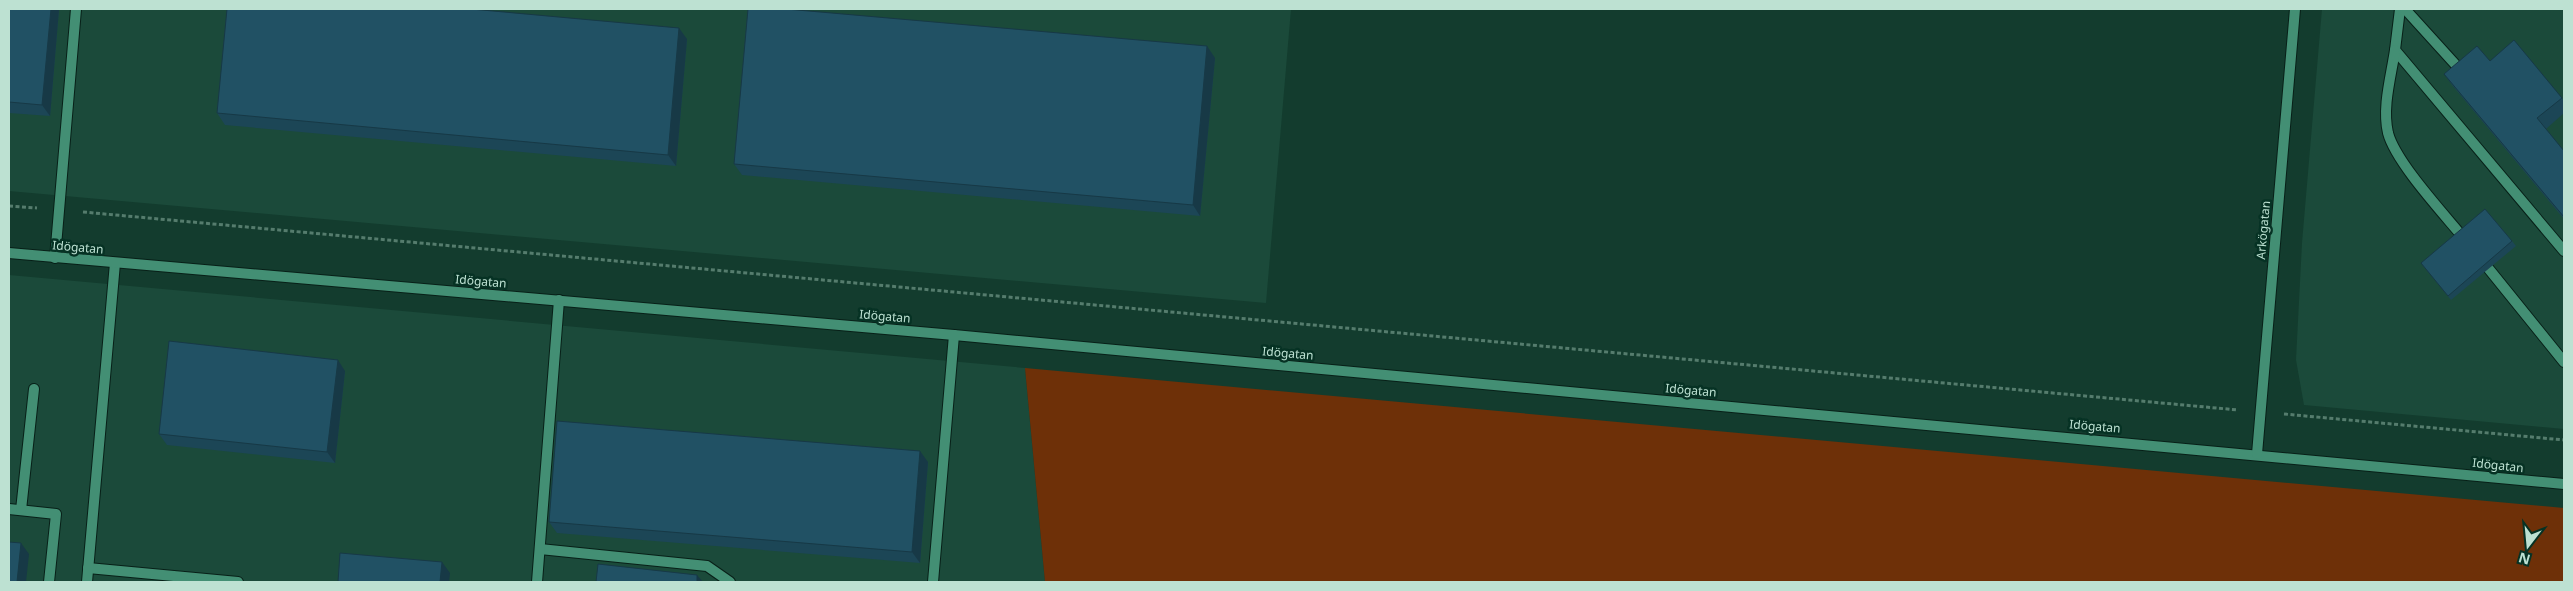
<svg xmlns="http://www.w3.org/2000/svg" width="2573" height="591" font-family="'Noto Sans',sans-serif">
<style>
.built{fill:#1b4a3a}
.green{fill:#6e3008}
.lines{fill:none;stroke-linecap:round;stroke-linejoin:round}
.lane-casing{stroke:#082018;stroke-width:12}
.street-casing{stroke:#082018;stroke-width:12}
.path{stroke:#557c6d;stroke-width:3;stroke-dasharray:4 2.5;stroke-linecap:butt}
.lane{stroke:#438f74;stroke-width:10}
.street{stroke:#438f74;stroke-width:10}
.wall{fill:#1c4656}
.shaded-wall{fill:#173946}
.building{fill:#215164;stroke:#173946}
.labels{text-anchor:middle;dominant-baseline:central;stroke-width:5;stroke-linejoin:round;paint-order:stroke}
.street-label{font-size:12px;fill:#bde1d2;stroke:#063224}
</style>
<rect width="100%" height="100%" fill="#133c2e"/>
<g class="built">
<path d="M9,9h1282l-25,294 -1257,-112z"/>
<path d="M2322,9h242v420l-260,-24 -8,-45 6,-117z"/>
<path d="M9,275l1016,93 20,214h-1036z"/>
</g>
<path class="green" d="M1025,368l1539,140v74h-1519z"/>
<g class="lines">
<g class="lane-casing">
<g id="lane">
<path d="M2400,9l-5,41 169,201"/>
<path d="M2405,9l59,65"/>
<path d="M2395,50c-4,27 -13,57 -7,83 8,30 57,82 78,108"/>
<path d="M55,258l21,-249"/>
<path d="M2480,258l84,104"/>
<path d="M9,509l47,5 -7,68"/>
<path d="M21,510l13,-121"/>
<path d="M540,549l167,17 23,16"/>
<path d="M88,568l150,14"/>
<path d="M87,582l28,-319"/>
<path d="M537,582l22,-282"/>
<path d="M933,582l21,-247"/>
</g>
</g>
<g class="street-casing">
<g id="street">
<path d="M9,253l945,82 1610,149"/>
<path d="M2257,454l38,-445"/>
</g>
</g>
<g class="path">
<path d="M9,206l28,2"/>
<path d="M83,212l2155,198"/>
<path d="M2284,414l280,26"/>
</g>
<use href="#lane" class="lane"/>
<use href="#street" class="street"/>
</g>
<g class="wall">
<path d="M9,9h50l-9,107 -41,-3z"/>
<path d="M687,39l-11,127 -451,-41 -8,-12z"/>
<path d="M1215,58l-15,158 -458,-41 -8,-11z"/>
<path d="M2490,61l72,37 2,3v12l-18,16 18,22v68l-112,-134 -8,-11z"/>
<path d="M2512,241l4,5 -65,54 -30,-37z"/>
<path d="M345,371l-10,92 -168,-18 -8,-11z"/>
<path d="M928,462l-8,101 -363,-30 -8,-11z"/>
</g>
<g class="shaded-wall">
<path d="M51,9h8l-9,107 -8,-11z"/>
<path d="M679,28l8,11 -11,127 -8,-11z"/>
<path d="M1207,46l8,12 -15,158 -7,-11z"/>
<path d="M338,360l7,11 -10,92 -8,-11z"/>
<path d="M920,451l8,11 -8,101 -8,-11z"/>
<path d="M21,543l8,11 -3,28h-9z"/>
<path d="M442,562l8,11 -1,9h-9z"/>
<path d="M697,575l6,7h-6z"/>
</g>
<g class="building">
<path d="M9,9h42l-9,96 -33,-3z"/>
<path d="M227,9h244l208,19 -11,127 -451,-42z"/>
<path d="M748,9h38l421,37 -14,159 -459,-41z"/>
<path d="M2514,40l48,58 -25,20 27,33v66l-120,-143 33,-28 13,15z"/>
<path d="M2485,209l27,32 -64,55 -27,-33z"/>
<path d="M169,341l169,19 -11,92 -168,-18z"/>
<path d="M557,421l363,30 -8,101 -363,-30z"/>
<path d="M9,542l12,1 -4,39h-8z"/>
<path d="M340,553l102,9 -2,20h-102z"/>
<path d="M598,564l99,11v7h-101z"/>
</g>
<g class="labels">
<g class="street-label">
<text transform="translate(2263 230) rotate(-85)">Arkögatan</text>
<text transform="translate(78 247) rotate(5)">Idögatan</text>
<text transform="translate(481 281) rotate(5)">Idögatan</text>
<text transform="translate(885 316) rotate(5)">Idögatan</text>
<text transform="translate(1288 353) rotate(5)">Idögatan</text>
<text transform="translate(1691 390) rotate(5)">Idögatan</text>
<text transform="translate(2095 426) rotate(5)">Idögatan</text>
<text transform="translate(2498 465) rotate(6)">Idögatan</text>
</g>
</g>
<rect width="2573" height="591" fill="none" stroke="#bde1d2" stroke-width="20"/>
<g transform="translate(2528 546) rotate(196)" stroke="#063224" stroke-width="4" paint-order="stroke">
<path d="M0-4L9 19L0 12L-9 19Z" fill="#bde1d2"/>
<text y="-8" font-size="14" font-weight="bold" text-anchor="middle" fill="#bde1d2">N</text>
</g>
</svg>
